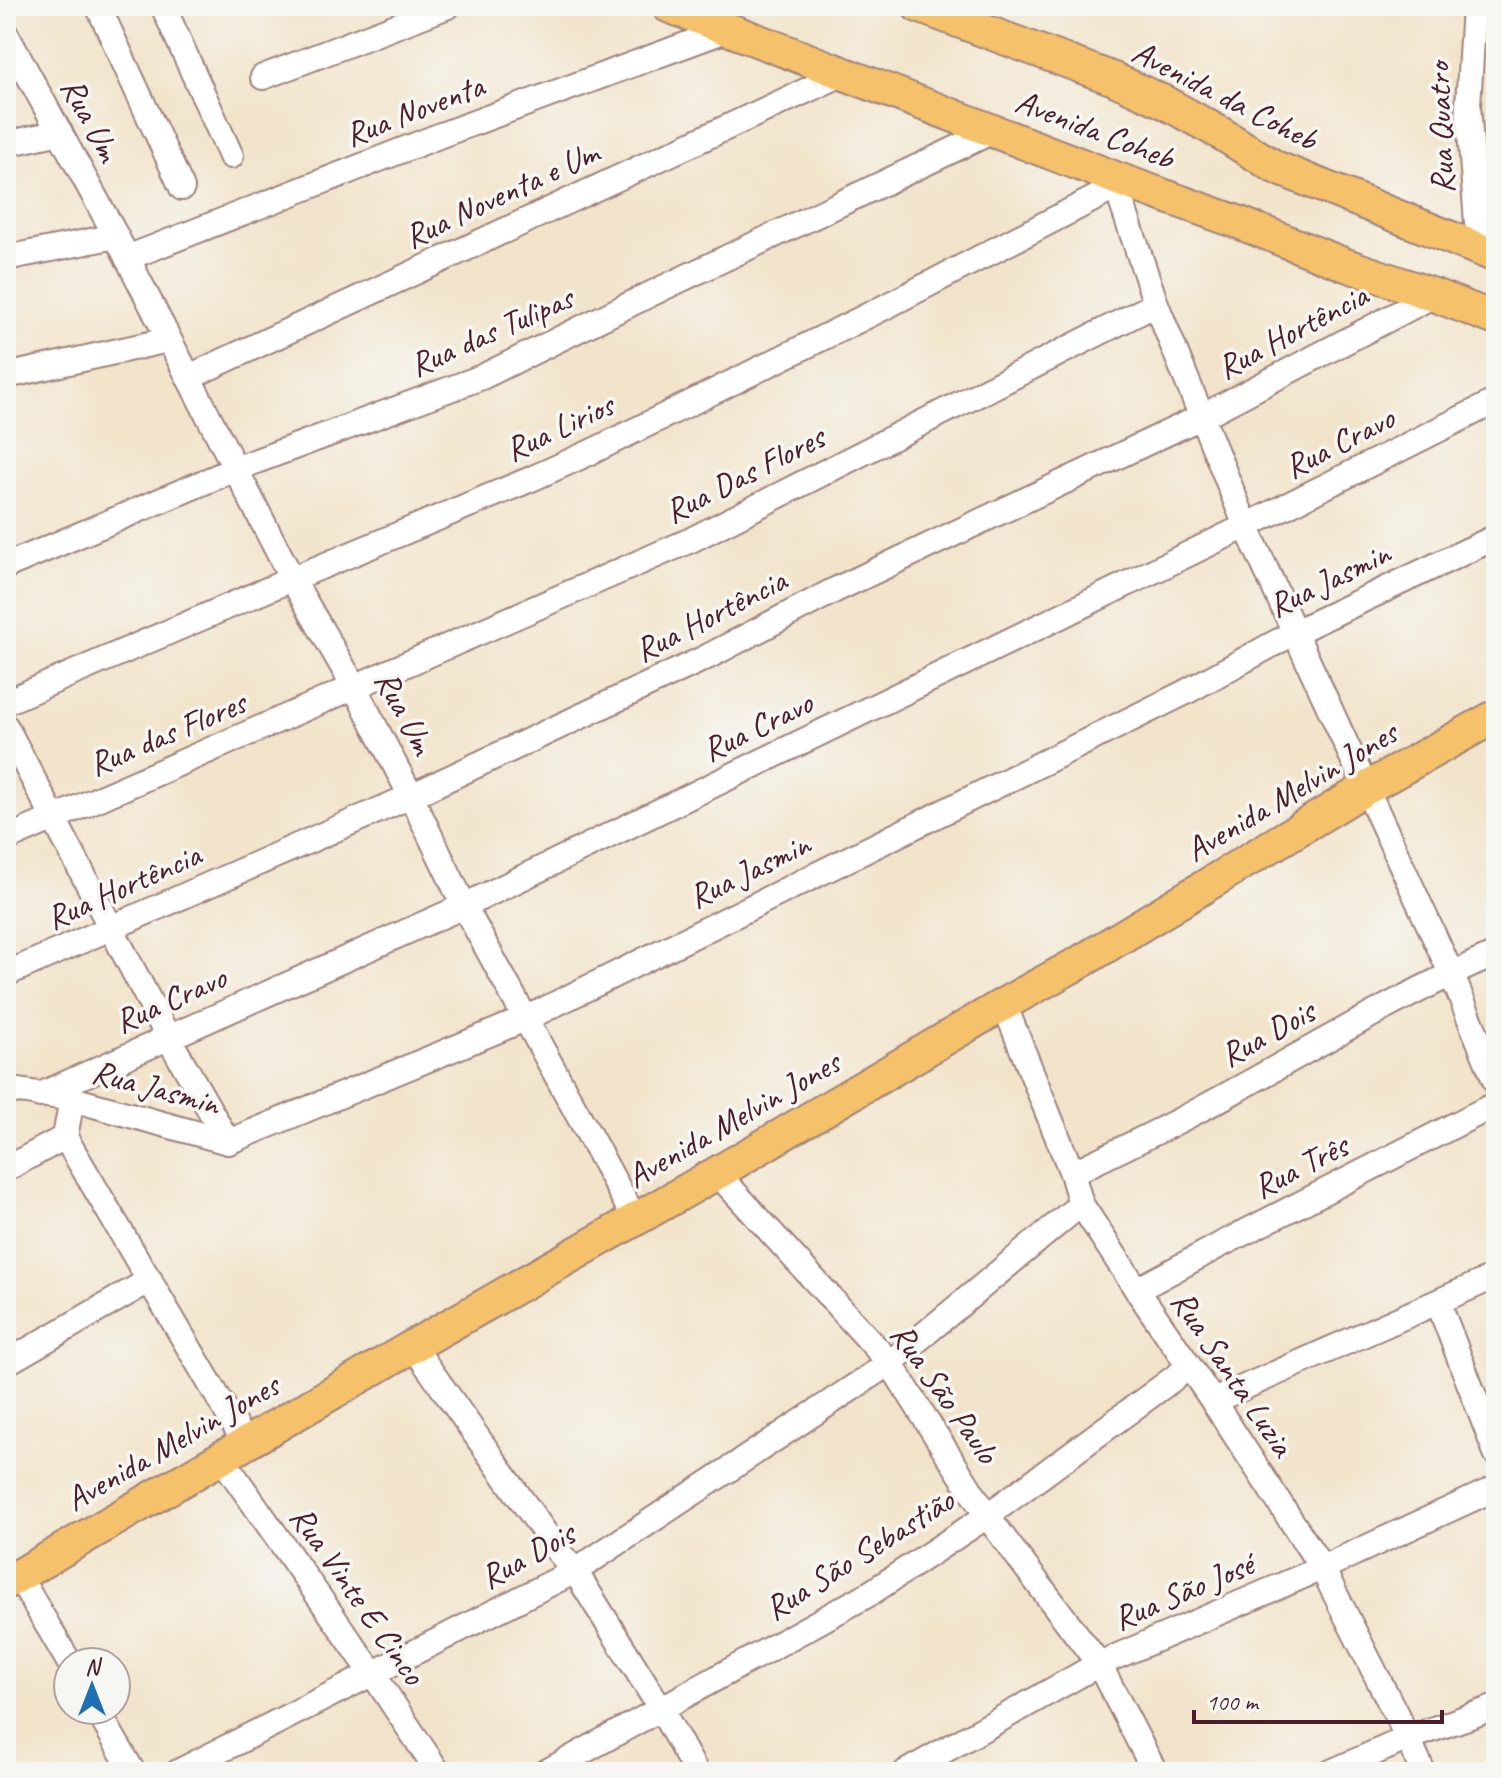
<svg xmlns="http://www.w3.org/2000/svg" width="1502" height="1778" font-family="Caveat,sans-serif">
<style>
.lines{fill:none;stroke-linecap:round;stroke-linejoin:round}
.minor-casing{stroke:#9e827b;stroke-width:28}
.major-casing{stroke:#9e827b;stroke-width:36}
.minor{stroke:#fff;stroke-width:24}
.major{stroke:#f5c16b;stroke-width:32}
.labels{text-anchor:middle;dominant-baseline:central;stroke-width:7;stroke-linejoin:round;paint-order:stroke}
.street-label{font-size:34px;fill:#4a1f2b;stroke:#f6f6f2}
</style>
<rect width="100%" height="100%" fill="#f6f6f2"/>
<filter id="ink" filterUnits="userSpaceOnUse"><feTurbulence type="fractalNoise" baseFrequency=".0125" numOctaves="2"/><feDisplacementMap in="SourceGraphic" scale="16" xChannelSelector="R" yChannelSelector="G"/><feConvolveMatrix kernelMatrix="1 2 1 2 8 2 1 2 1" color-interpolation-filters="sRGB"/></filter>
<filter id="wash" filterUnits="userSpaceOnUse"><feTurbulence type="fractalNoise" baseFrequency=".006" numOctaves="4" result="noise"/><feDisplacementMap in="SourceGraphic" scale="32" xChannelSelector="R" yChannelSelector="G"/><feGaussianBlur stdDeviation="1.8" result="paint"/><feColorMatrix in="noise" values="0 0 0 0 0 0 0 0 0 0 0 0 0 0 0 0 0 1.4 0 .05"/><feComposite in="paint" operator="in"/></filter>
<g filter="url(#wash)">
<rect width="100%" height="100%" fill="#f2e4cb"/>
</g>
<g filter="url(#ink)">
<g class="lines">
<g class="minor-casing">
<g id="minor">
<path d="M98,6l84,182"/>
<path d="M163,6l68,150"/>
<path d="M1474,6l-6,100 11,143"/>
<path d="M6,34l110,202 176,343 63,109 56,108 53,110 171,313"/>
<path d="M263,77l185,-71"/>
<path d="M6,144l54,-12"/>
<path d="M1116,186l40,118 90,222 205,447 45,110"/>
<path d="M6,258l110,-22"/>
<path d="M127,258l314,-123 285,-105"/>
<path d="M6,376l162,-36"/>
<path d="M189,377l653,-303"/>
<path d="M6,566l229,-97 247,-92 183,-90 328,-156"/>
<path d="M6,702l286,-123 239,-100 60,-27 290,-143 245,-127"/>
<path d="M6,727l162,310 60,105"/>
<path d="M6,839l685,-299 465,-236"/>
<path d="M6,974l405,-178 296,-139 128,-67 368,-174 231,-121"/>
<path d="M1004,1004l68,169 9,31 56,86 76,111 109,167 86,170 15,34"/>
<path d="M6,1089l66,10 156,43 297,-123 659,-326 111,-61 201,-95"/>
<path d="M40,1095l424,-189 782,-380 250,-125"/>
<path d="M72,1099l-7,38 180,306"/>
<path d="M6,1169l59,-32"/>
<path d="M717,1173l173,190 97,153 112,148 56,108"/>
<path d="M1072,1173c44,-21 88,-42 131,-65 98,-52 191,-111 293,-154"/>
<path d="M1137,1290l83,-45 276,-141"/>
<path d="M1438,1302l58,151"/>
<path d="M413,1346l144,204 18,21 86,138 35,63"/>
<path d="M6,1363l144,-83"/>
<path d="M1213,1401l283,-125"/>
<path d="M221,1457l152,217 65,98"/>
<path d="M18,1575l51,87"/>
<path d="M97,1710l36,62"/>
<path d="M178,1772l397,-201 315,-208 191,-159"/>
<path d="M546,1772l323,-178 118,-78 202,-149"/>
<path d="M906,1772l193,-108 223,-96 174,-80"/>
<path d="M1331,1772l77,-34 88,-31"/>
</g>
</g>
<g class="major-casing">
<g id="major">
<path d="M668,6l458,176 114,41 106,42 88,30 62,24"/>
<path d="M918,6l196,73 50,23 58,32 53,33 221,89"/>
<path d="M6,1583l407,-237 304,-173 287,-169 78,-43 283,-172 131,-73"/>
</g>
</g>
<use href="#minor" class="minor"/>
<use href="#major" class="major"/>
</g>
</g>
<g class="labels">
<g class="street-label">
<text transform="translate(1225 95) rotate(27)">Avenida da Coheb</text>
<text transform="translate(414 110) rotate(-21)">Rua Noventa</text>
<text transform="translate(91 119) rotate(62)">Rua Um</text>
<text transform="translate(1440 128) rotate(-92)">Rua Quatro</text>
<text transform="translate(1095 129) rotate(21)">Avenida Coheb</text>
<text transform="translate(501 194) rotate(-25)">Rua Noventa e Um</text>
<text transform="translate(491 331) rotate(-24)">Rua das Tulipas</text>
<text transform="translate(1292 331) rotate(-28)">Rua Hortência</text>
<text transform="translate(559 427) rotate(-25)">Rua Lirios</text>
<text transform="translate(1339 442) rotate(-27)">Rua Cravo</text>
<text transform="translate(744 474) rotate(-27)">Rua Das Flores</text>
<text transform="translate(1329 579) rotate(-26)">Rua Jasmin</text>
<text transform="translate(710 615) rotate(-27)">Rua Hortência</text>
<text transform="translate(405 712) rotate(62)">Rua Um</text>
<text transform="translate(757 726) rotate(-26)">Rua Cravo</text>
<text transform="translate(167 733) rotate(-23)">Rua das Flores</text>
<text transform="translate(1291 791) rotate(-31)">Avenida Melvin Jones</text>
<text transform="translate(749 870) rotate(-26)">Rua Jasmin</text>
<text transform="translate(123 886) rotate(-24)">Rua Hortência</text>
<text transform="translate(170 999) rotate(-24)">Rua Cravo</text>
<text transform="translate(1267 1033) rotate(-29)">Rua Dois</text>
<text transform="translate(156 1087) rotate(15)">Rua Jasmin</text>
<text transform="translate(733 1119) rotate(-30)">Avenida Melvin Jones</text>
<text transform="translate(1300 1166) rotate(-27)">Rua Três</text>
<text transform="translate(1233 1373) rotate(56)">Rua Santa Luzia</text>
<text transform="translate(945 1393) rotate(55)">Rua São Paulo</text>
<text transform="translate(172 1442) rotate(-30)">Avenida Melvin Jones</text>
<text transform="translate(859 1554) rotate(-32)">Rua São Sebastião</text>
<text transform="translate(527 1555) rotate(-29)">Rua Dois</text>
<text transform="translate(1183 1591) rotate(-23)">Rua São José</text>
<text transform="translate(358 1595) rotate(55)">Rua Vinte E Cinco</text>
</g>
</g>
<rect width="1502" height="1778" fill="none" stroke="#f6f6f2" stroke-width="32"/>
<g transform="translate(92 1686)"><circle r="38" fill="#f6f6f2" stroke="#b1a0a2" stroke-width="2"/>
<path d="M0-6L14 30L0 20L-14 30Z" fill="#1f6fb2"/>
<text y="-12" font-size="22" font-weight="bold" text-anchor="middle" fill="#4a1f2b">N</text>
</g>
<path d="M1194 1710v12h248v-12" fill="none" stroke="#4a1f2b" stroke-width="4"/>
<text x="1206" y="1710" font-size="24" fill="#4a1f2b" stroke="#f6f6f2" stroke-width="6" paint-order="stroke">100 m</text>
</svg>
